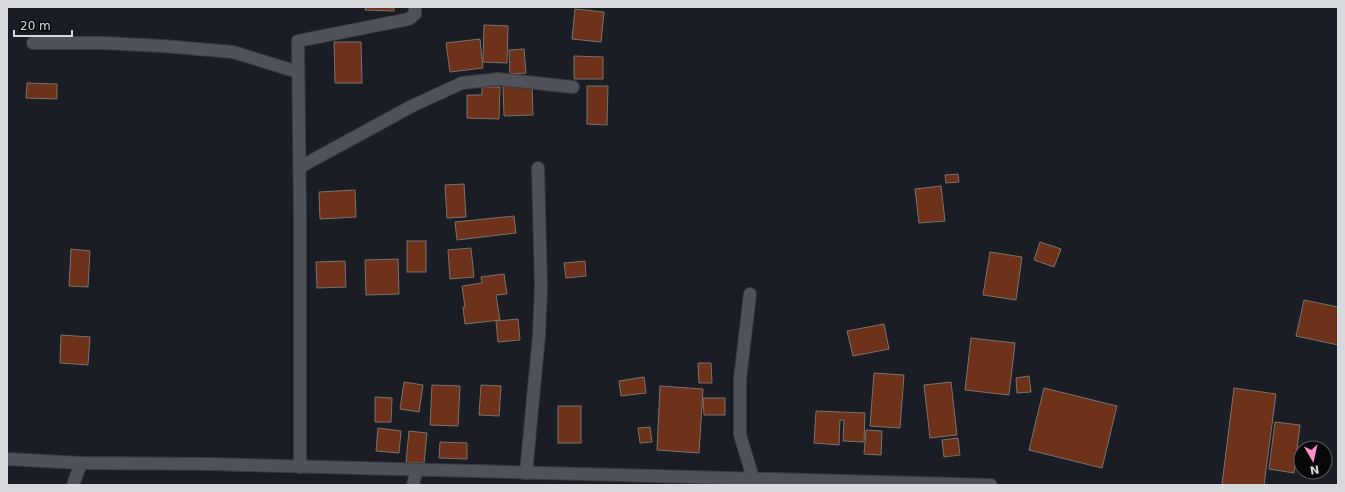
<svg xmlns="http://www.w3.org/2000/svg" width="1345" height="492" font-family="'DejaVu Sans',sans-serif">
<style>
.building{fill:#6d3219;stroke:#7a726e}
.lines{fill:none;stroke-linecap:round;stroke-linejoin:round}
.street-casing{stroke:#383a3e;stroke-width:14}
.street{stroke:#4f5259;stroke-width:12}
</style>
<rect width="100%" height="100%" fill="#1a1d23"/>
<g class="building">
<path d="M366,7h28v4l-29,-1z"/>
<path d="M575,9l29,3 -3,30 -29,-3z"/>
<path d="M484,25l24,1 -1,37 -24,-1z"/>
<path d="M480,39l3,29 -33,4 -4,-29z"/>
<path d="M334,42h27l1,41h-27z"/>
<path d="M524,49l2,24 -16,1 -1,-24z"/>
<path d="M574,56l29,1v22h-29z"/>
<path d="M27,83l30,1v15l-31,-1z"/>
<path d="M503,84h29l1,31 -29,1z"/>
<path d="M587,86h21l-1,39 -20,-1z"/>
<path d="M482,87h18l-1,32 -32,-1v-23h15z"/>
<path d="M958,174l1,8 -13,1 -1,-8z"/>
<path d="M464,184l2,33 -19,1 -2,-33z"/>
<path d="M941,186l4,35 -26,2 -4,-34z"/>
<path d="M355,190l1,27 -36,2 -1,-27z"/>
<path d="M514,216l2,17 -59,7 -2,-18z"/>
<rect x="407" y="241" width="19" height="31"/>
<path d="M1040,242l21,7 -7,18 -20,-7z"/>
<path d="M471,248l3,29 -24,2 -2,-29z"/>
<path d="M71,249l19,2 -2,36 -19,-1z"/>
<path d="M990,252l32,5 -6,43 -33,-5z"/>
<path d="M398,259l1,35 -33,1 -1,-35z"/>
<path d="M345,261l1,26 -29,1 -1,-26z"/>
<path d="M585,261l1,15 -20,2 -2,-15z"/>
<path d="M504,274l3,20 -11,1 4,25 -35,4 -2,-17h2l-3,-21 20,-3 -1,-6z"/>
<path d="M1304,300l34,7v38l-42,-9z"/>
<path d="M518,319l2,21 -22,2 -2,-21z"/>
<path d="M884,324l5,25 -36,7 -6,-25z"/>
<path d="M61,335l29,2 -2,28 -28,-2z"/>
<path d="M971,338l44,5 -6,52 -44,-5z"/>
<path d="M698,363h13l1,20h-13z"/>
<path d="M874,373l30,2 -4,53 -30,-2z"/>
<path d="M1029,376l2,16 -14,1 -1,-15z"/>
<path d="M644,377l2,16 -25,3 -2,-15z"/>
<path d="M404,382l19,3 -4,27 -19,-3z"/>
<path d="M951,382l6,53 -27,3 -6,-53z"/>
<path d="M432,385l28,1 -2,40 -28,-1z"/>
<path d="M481,385l20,1 -2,30 -20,-1z"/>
<path d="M660,386l43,3 -4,64 -42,-3z"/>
<path d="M1044,388l73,18 -15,62 -73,-18z"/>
<path d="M1234,388l42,6 -12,91h-31l-11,-1z"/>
<path d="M375,397l17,1 -1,24h-16z"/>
<path d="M703,398h22v17h-21z"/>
<rect x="558" y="406" width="23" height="37"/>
<path d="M816,411l49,2 -1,29 -21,-1 1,-21h-4l-1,25 -25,-2z"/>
<path d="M1275,422l25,3 -6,48 -25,-4z"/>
<path d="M650,427l2,15 -12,1 -2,-15z"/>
<path d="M378,428l23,3 -2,22 -23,-2z"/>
<path d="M866,430l16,1 -1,24 -17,-1z"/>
<path d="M409,431l18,2 -3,30 -18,-1z"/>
<path d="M958,438l2,17 -16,2 -2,-17z"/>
<path d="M440,442l27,1v16l-28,-1z"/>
</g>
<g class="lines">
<g class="street-casing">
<g id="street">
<path d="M33,43h70l60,3 70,6 65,20"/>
<path d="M300,167l112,-61 50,-23 36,-4 75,8"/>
<path d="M750,294l-10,85v56l13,43"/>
<path d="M7,459l74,4 130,1 780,21"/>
<path d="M300,467v-250l-2,-176 111,-22 6,-5v-7"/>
<path d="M526,473l13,-138 2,-49 -3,-118"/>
<path d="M73,485l8,-22"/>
<path d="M413,485l4,-15"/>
</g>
</g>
<use href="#street" class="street"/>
</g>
<rect width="1345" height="492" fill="none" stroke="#d7d9dd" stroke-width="16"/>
<g transform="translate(1313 460) rotate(171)"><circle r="19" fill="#06080a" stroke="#5a5c5e"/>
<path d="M0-3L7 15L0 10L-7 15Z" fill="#f98fc9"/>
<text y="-6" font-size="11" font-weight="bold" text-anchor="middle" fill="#d7d9dd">N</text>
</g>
<path d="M14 30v6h58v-6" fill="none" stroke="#d7d9dd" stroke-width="2"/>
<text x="20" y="30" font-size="12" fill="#d7d9dd" stroke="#06080a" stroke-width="3" paint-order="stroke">20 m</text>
</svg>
